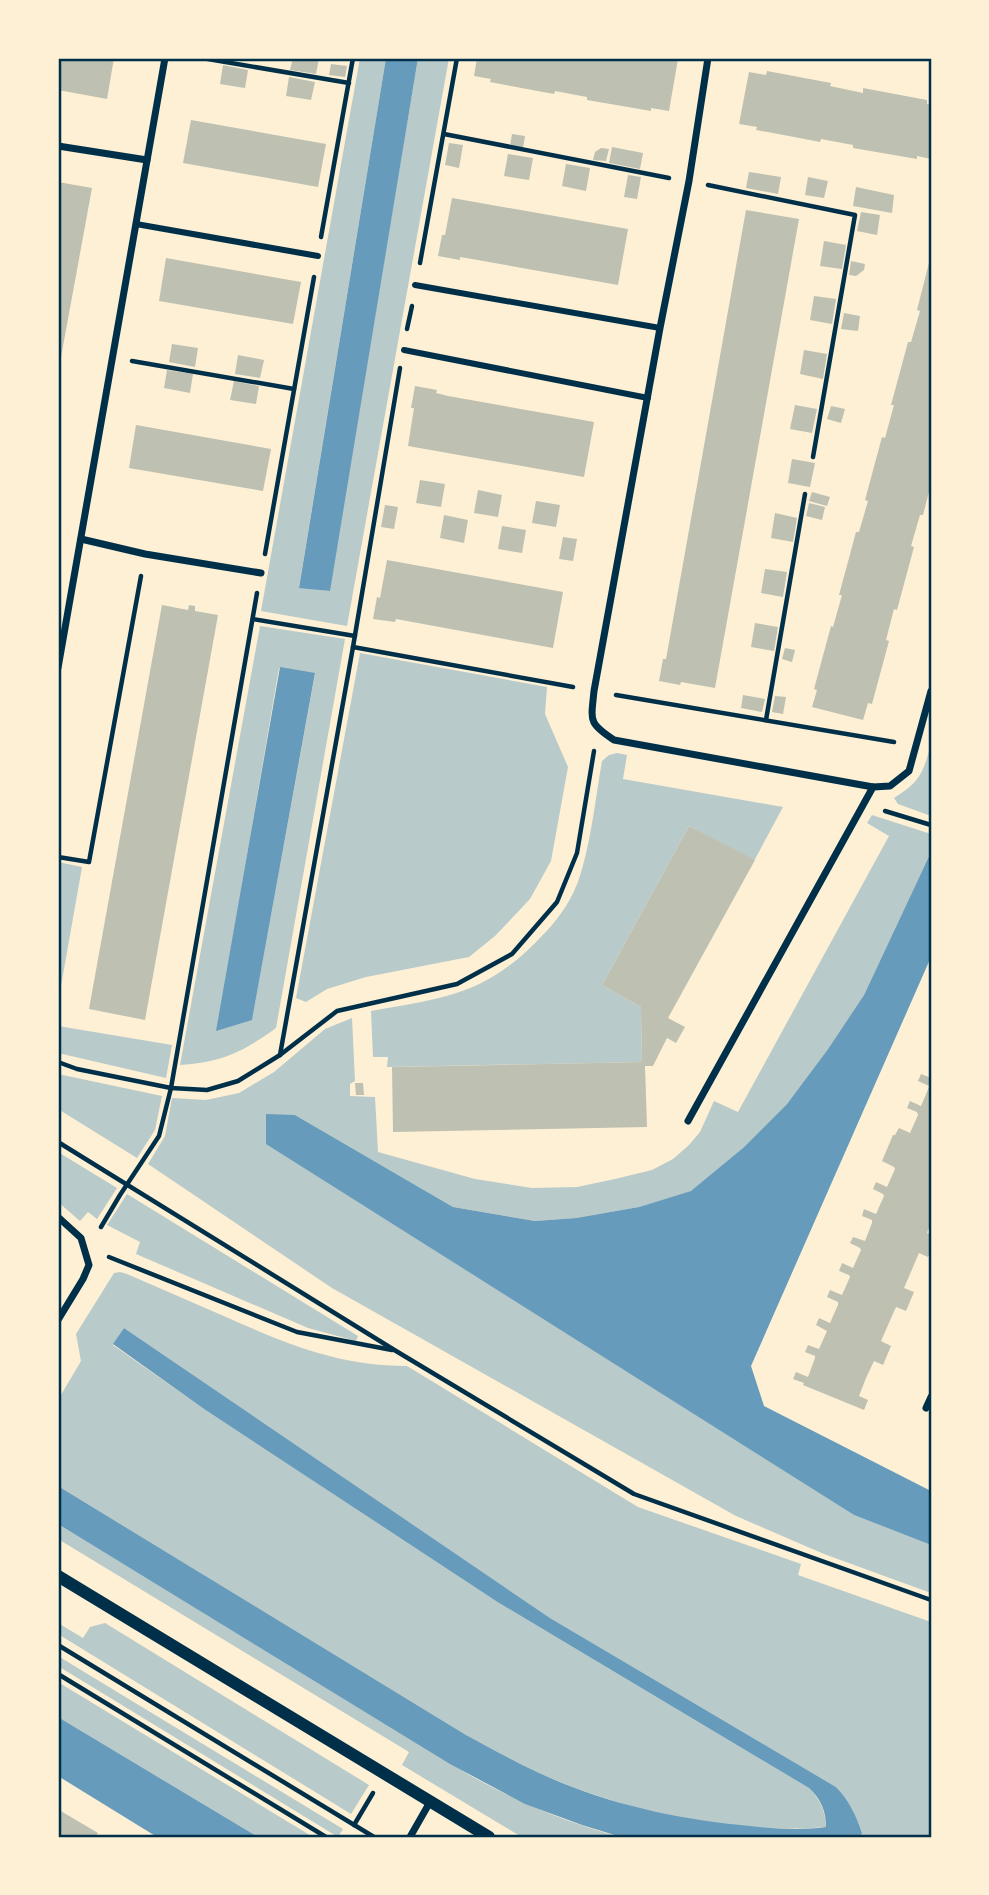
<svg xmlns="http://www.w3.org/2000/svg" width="989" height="1895" font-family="'DejaVu Sans',sans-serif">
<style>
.green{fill:#b9caca;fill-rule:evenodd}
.water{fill:#669bbc}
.building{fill:#bec0b2}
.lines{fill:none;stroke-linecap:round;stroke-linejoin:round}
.path{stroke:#003049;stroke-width:4.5}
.pedestrian{stroke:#003049;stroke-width:6}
.minor{stroke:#003049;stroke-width:7}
.tertiary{stroke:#003049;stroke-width:12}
.neatline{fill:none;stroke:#003049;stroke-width:2.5}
</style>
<rect width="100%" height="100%" fill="#fdf0d5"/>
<g class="green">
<path d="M360,58h26l-87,529 30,4 89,-533h31l-102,568 -86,-15z"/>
<path d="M260,626l85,13 -69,389c-33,24 -54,34 -96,37zM279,668l36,6 -63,345 -35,11z"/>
<path d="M360,653l187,34 -2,27 23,53 -17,94 -21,38 -35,37 -26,21 -103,20 -39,12 -21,13 -10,-4z"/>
<path d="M931,744v72l-33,-12 -4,-6c26,-16 29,-25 37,-54z"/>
<path d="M617,753l10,2 -4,24 160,28 -29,54 -65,-35 -87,159 39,22 1,55 -255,5 1,-10h-15l-2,-46c73,-13 114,-16 168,-72 17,-17 30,-34 39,-57 13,-38 17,-81 24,-121l7,-6z"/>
<path d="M872,815l59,19v18l-67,143 -36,54 -41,55 -44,44 -51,43 -53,16 -63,11 -41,3 -82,-14 -158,-92 -29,28 588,372 77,30v48l-107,-39 -88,-38 -404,-228 -184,-124 17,-28 7,-38 34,2 33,-7 35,-21 51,-43 27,-11 3,63 -5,3v12l25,1 3,55 97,27 57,9 45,-1 38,-8 37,-9 21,-11 16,-14 11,-13 14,-31 24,11 151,-276 -22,-13z"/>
<path d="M58,862l24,5 -24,136z"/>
<path d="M58,1026l114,19 -6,33 -108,-25z"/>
<path d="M58,1074l104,22 -7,34 -18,28 -79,-49z"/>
<path d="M58,1152l59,36 -20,31 -9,-7 -8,9 -22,-19z"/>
<path d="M127,1194l231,142 -2,5 -48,-13 -172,-74 4,-12 -33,-17z"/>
<path d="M120,1272l7,2c33,14 66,29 99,43 61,27 113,49 181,49l231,141 163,57 -3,11 133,47v215h-71l2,-4c-5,-17 -15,-33 -26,-46l-286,-169 -426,-290 -11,17 91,64 295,194 310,185c12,12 16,23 17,39 -94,8 -204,-16 -289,-55 -24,-11 -48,-25 -71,-37l-408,-249v-86l23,-39 -5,-27 38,-61z"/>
<path d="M58,1524l413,252c48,26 98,48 150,61h-97l-4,-1 -118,-71 7,-13 -351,-213z"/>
<path d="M58,1623l25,15 7,-11 15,-4 264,162 -18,29 -293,-180z"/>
<path d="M58,1656l285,173 -5,8 -280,-171z"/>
<path d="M58,1682l255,155h-55l-200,-120z"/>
</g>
<g class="water">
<path d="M386,58h32l-88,533 -31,-3z"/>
<path d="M280,667l35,6 -63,347 -36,11z"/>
<path d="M931,852v105l-180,409 13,40 167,85v54l-77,-30 -588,-371v-30l29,1 158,92 82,14 41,-3 63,-11 52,-16 52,-43 44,-44 41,-55 36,-54z"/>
<path d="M124,1328l426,290 286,169c12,12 21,30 26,46l-2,4h-239l-39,-12 -57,-21 -75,-40 -392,-240v-38l408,249c23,12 47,26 71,37 64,30 133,46 203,53 28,3 57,6 86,2 0,-16 -5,-28 -17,-39l-310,-185 -295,-194 -91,-65z"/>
<path d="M58,1717l200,120h-101l-99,-61z"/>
</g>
<g class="building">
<path d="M58,58h56l-7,41 -49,-9z"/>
<path d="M293,58h26l-3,16 -26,-4z"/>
<path d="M477,58h192l9,1 -9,52 -18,-3v3l-64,-11v-3l-32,-6 -1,3 -64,-12 1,-3 -17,-3z"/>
<path d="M331,64l16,2 -2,11 -16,-2z"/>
<path d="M223,65l25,5 -3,18 -25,-4z"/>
<path d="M767,71l64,12 -1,3 33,7v-5l64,12v4l4,1v54l-14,-3v3l-64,-11v-3l-32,-6 -1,3 -31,-6 -33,-6 1,-3 -18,-3 10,-52 17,3z"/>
<path d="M289,77l26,5 -4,18 -25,-4z"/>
<path d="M191,120l135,24 -8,43 -135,-24z"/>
<path d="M512,134l13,2 -2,12 -13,-2z"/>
<path d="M449,143l14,2 -4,23 -14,-3z"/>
<path d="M612,147l31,6 -3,16 -31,-6z"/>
<path d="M601,148l8,1 -3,12 -13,-1 2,-8z"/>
<path d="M508,154l25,4 -4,22 -25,-4z"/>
<path d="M566,164l24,4 -4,23 -24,-5z"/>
<path d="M749,172l32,5 -3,17 -32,-6z"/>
<path d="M628,175l13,2 -4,22 -13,-2z"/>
<path d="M808,177l20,4 -4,17 -19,-3z"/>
<path d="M58,182l34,6 -33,180h-1z"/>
<path d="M856,187l38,8 -2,18 -39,-7z"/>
<path d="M452,198l176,31 -10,56 -146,-26 -12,-2v3l-22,-4 4,-21h3z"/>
<path d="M746,210l53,9 -84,469 -34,-6 -1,3 -21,-4 4,-22h3l2,-11z"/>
<path d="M861,212l19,3 -3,20 -20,-4z"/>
<path d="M824,241l22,4 -4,24 -22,-3z"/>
<path d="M166,258l135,24 -8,42 -134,-23z"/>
<path d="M930,259l1,225 -8,31h-3l-9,31 3,1 -17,63 -3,-1 -8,31 3,1 -17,63 -4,-1 -5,17 -51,-13 5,-17 -3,-1 17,-63 2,1 9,-32h-3l17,-63h3l9,-31 -3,-1 17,-63 3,1 9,-33h-3l17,-63h3l9,-31 -3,-1z"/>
<path d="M851,261l14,3 -1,6 -8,6 -7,-1z"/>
<path d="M814,296l22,3 -4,25 -22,-4z"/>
<path d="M844,313l16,3 -2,15 -17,-2z"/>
<path d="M172,344l26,4 -3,19 -26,-5z"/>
<path d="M804,350l23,4 -4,25 -23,-5z"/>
<path d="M238,355l26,5 -4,18 -25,-4z"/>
<path d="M167,370l26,4 -3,19 -26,-5z"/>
<path d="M234,381l25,5 -3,18 -26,-4z"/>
<path d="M415,386l22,4 -1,3 12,3 146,26 -10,55 -176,-31 6,-38h-3z"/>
<path d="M795,405l22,4 -5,24 -22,-4z"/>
<path d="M831,406l14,3 -4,14 -14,-4z"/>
<path d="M136,425l135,24 -8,42 -134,-23z"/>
<path d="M792,459l23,4 -5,24 -22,-4z"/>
<path d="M420,480l25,4 -4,23 -25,-4z"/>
<path d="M478,490l24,5 -4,22 -24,-4z"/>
<path d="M812,492l18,5 -3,9 -18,-5z"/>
<path d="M536,501l24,4 -4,22 -24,-4z"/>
<path d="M809,503l16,4 -3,13 -16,-4z"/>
<path d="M385,505l13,2 -4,22 -13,-2z"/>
<path d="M775,513l22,5 -4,24 -22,-4z"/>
<path d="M444,515l24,5 -4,23 -24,-5z"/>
<path d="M502,526l24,4 -4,23 -24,-4z"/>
<path d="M563,537l14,2 -4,22 -14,-2z"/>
<path d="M387,560l176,32 -10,56 -146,-27 -11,-2 -1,3 -22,-3 4,-22 3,1z"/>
<path d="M765,569l22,3 -4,25 -22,-4z"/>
<path d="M162,605l26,5 1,-5 6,1v5l23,4 -73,405 -56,-11z"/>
<path d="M755,623l23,4 -4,24 -23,-4z"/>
<path d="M785,648l10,2 -3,12 -10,-3z"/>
<path d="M743,695l22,4 -3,13 -21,-4z"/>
<path d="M775,696l11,1 -3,17 -11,-2z"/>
<path d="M689,826l66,34 -87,158 17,9 -9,16 -9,-5 -14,28h-8l2,61 -254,5 -1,-65 250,-5 -1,-55 -39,-22z"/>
<path d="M921,1074l10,4v144l-4,11 4,2v15l-3,7 -9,-4 -15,35 10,4 -8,19 -10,-4 -15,34 10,5 -8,19 -9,-4 -8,17 -7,18 9,4 -4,10 -61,-25 1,-2 -11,-4 3,-7 12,5 7,-19v-2l-10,-4 3,-7 11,4 8,-18 -11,-6 3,-7 11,5 8,-18v-3l-11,-5 3,-7 12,5 8,-18 -1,-2 -10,-4 3,-8 11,5 8,-18 -1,-2 -10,-5 3,-6 12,4 7,-18v-3l-10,-4 2,-7 12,5 8,-18 -1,-2 -10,-5 3,-7 11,5 8,-18 -1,-2 -12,-6 11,-26h2l4,-7 11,5 8,-18 -1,-3 -10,-4 3,-7 11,5 8,-19v-1l-11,-5z"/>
<path d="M355,1083h8l1,12h-8z"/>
<path d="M59,1810l39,23 -3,4h-37v-25z"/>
</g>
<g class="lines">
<g class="path">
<path d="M202,58l147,25"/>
<path d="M444,134l225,44"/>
<path d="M708,185l147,30 -42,242"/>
<path d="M321,237l32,-179"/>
<path d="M420,263l37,-205"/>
<path d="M407,329l5,-23"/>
<path d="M132,361l162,28"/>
<path d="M265,554l49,-277"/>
<path d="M253,619l102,17"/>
<path d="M353,647l220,40"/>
<path d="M616,695l278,47"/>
<path d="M766,720l39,-226"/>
<path d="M885,811l46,14"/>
<path d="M58,857l31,5 52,-286"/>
<path d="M280,1055l73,-408 47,-279"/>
<path d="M58,1062l19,7 94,19 36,2 31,-9 42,-26 57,-44 120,-27 55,-30 45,-52 20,-49 17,-102"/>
<path d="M58,1142l338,209 238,143 297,106"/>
<path d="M101,1227l19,-32 39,-59 12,-48 86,-495"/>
<path d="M109,1257l188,75 95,18"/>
<path d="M58,1645l316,192"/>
<path d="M58,1674l268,163"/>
<path d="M354,1825l19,-32"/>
</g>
<g class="pedestrian">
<path d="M136,224l182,32"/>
<path d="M415,285l245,43"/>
<path d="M404,350l244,48"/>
</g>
<g class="minor">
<path d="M708,58l-19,123 -29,147 -66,363c-3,30 -6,32 20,49l259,47 17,-1 19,-15 22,-80"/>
<path d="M58,146l89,14"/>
<path d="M81,539l64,15 116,19"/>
<path d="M58,668l107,-610"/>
<path d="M688,1121l185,-334"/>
<path d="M58,1217l23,21 8,27 -6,14 -25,41"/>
<path d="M926,1408l5,-11"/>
<path d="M410,1837l20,-35"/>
</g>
<path class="tertiary" d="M58,1576l431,261"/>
</g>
<rect width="989" height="1895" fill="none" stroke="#fdf0d5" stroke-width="119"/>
<rect x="60" y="60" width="870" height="1776" class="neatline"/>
</svg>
